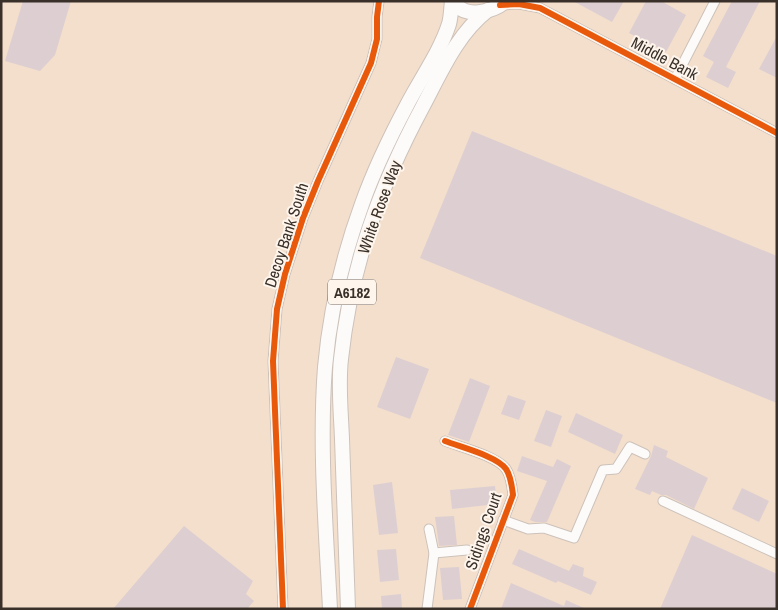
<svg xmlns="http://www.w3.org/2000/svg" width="778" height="610" font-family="'Archivo Narrow',sans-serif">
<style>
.built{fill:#f4dfcc}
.building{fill:#ddcfd1}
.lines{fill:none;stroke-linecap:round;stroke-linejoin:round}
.minor-casing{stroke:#ccc2ba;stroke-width:11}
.highway-casing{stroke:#ccc2ba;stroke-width:16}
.minor{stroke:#fdfbfa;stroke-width:9}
.highway{stroke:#fdfbfa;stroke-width:14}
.cycleway-casing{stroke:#fef5ed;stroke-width:9}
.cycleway{stroke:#e8590c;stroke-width:6}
.labels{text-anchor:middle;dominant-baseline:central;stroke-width:4;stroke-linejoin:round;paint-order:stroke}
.shield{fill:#fef5ed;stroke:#746c64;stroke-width:1}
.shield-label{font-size:15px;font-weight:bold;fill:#393129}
.street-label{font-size:16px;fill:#393129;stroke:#fef5ed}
</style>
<rect width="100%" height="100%" fill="#f2e6db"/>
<rect class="built" x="1" y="1" width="776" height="608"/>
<g class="building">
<path d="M23,1h48l-16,54 -15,16 -35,-10z"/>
<path d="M573,1h51l-12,21z"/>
<path d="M646,1h15l25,14 -20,37 -37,-19z"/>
<path d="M732,1h28l-34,66 10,5 -8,16 -22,-11 8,-15 -11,-6z"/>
<path d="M777,36v42l-18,-9z"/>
<path d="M472,131l305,125v147l-357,-145z"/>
<path d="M396,357l33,12 -19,50 -33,-12z"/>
<path d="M470,378l20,8 -21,56 -21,-7z"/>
<path d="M508,395l18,6 -7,19 -18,-6z"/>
<path d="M546,410l16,6 -11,31 -17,-6z"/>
<path d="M576,413l47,22 -8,19 -47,-22z"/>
<path d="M654,445l14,6 -2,6 42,21 -14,31 -28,-14h-5l-9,-4 -2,4 -15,-6 16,-33z"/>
<path d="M522,456l31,11 4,-8 14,7 -24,56h-12l-5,-2 17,-39 -30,-10z"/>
<path d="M392,482l6,51 -19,2 -6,-50z"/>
<path d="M495,486l2,18 -45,5 -2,-19z"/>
<path d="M742,488l27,13 -10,21 -27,-13z"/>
<path d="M454,516l3,29 -18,1 -4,-29z"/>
<path d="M184,526l69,55 -7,13 8,7 -7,8h-134z"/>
<path d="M692,535l85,39v35h-117z"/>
<path d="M396,549l3,31 -19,2 -3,-32z"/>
<path d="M519,549l50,22 4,-7 11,4 -1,8 14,6 -6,13 -33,-14 -2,2 -44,-19z"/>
<path d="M459,567l3,32 -19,1 -3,-32z"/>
<path d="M511,583l53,23 2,-6 20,9h-85z"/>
<path d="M401,594l1,15h-20l-1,-13z"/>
</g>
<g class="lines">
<g class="minor-casing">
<g id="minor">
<path d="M501,5l18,-1 21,4 237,125"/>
<path d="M675,79l40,-78"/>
<path d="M445,441c15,6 52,15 61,28 5,7 6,18 7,26l-43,114"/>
<path d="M663,501l114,53"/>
<path d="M503,520l25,9 16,-1 30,10 29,-68 13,-1 14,-22 15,7"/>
<path d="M434,553l33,-3"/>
<path d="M283,609l-10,-248 4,-52 8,-35 18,-56 15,-37 53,-118 6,-24v-22l2,-16"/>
<path d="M427,609l7,-56 -5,-24"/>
</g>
</g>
<g class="highway-casing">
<g id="highway">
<path d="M454,1c9,19 39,11 52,0"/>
<path d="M330,609c-4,-79 -11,-164 -5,-242 5,-56 18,-111 37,-163 12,-34 28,-67 45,-99 14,-27 33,-53 42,-81 2,-7 2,-15 3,-23"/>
<path d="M348,609c-2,-57 -4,-114 -6,-170 -1,-26 -4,-54 -1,-80 10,-93 38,-171 82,-253 18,-34 34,-72 65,-96"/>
</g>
</g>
<use href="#minor" class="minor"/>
<use href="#highway" class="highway"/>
<g class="cycleway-casing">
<g id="cycleway">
<path d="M500,5l19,-1 21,4 237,125"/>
<path d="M445,441c15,6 52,15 61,28 5,7 6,18 7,26l-43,114"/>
<path d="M283,609l-10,-248 4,-52 8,-35 18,-56 15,-37 53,-118 6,-24v-22l2,-16"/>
</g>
</g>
<use href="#cycleway" class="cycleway"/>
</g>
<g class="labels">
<rect class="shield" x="328" y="279.5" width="48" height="25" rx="4"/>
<g class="shield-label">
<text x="352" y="292">A6182</text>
</g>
<g class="street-label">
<text transform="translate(665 58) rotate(28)">Middle Bank</text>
<text transform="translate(379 207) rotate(-70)">White Rose Way</text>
<text transform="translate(286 235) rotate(-72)">Decoy Bank South</text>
<text transform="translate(483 531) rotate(-71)">Sidings Court</text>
</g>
</g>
<rect width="778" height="610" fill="none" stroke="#393129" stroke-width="5"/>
</svg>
